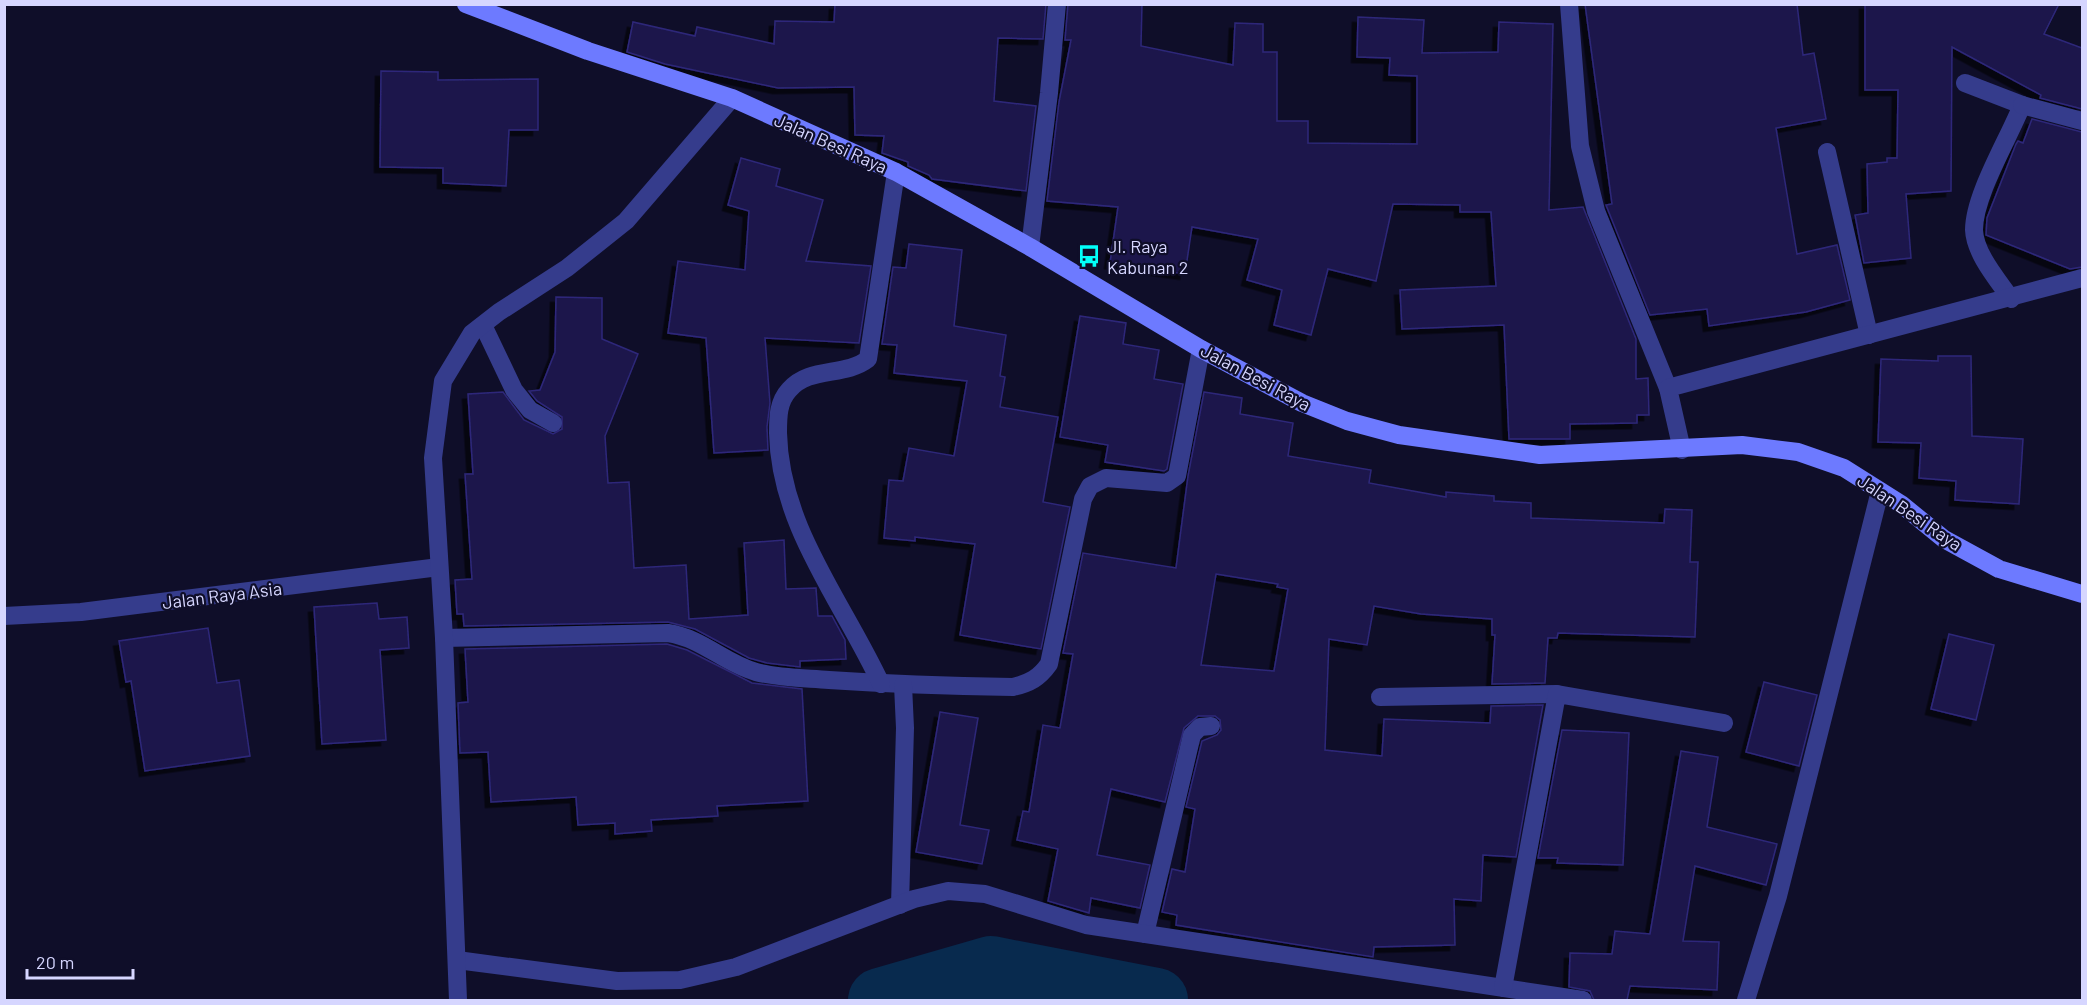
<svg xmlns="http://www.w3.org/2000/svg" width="2087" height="1005" font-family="Barlow,sans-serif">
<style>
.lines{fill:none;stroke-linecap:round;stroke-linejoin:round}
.river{stroke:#082a4e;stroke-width:64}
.building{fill:#1c184c;stroke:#2e287a;stroke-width:1.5;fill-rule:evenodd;filter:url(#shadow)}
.lane{stroke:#353c8c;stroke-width:18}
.street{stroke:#353c8c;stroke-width:18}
.secondary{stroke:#6d7aff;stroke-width:18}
.labels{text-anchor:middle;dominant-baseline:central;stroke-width:4.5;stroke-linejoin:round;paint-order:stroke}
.street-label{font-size:18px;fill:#d6d6ff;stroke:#0f0e29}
.poi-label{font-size:18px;fill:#d6d6ff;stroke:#0f0e29;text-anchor:start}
</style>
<defs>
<filter id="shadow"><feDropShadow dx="-5.5" dy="5.5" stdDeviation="0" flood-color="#0009"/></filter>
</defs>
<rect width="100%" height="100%" fill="#0f0e29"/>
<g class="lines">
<path class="river" d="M880,1000l111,-32 165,32"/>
</g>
<g class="building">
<path d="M835,4h211l-3,35 -45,-1 -4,63 42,5 -10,85 -94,-12 -3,-4 -21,-9v-4l-26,-9 2,-17 -29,-1 -1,-48 -76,1 -113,-24 -38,-12 6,-30 62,14 2,-9 77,17 1,-23 59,1z"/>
<path d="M1068,4h74l-1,42 92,19 2,-42 28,1v28h14v69h31v22l109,1v-68l-28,-1 1,-17 -33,-1 1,-40 66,3 -2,33 76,-1 1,-30 54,2 -4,186 34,-3 53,132v40l12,-1 1,37h-12v8l-67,1v15h-61l-5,-114 -102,4 -2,-39 96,-4 -5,-74h-31v-7l-67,-1 -17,77 -48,-12 -17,66 -37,-10 8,-35 -35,-10 11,-41 -66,-12 -7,47 -75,-11 8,-56 -71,-6 12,-99 12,-62h-6z"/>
<path d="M1585,4h212l6,51 11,-2 12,66 -50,9 21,126 40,-9 13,55 -44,12 -97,14 -2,-17 -57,6 -44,-110 6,-1z"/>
<path d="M1865,4h194l-15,30 38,14v61l-42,-11 1,-3 -89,-48 -1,144 -45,3 5,64 -47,5 -9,-48 13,-2 -1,-49 20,-2v-4h10l1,-68h-33z"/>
<path d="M381,71l57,1v8l100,-1v51h-29l-3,56 -63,-3v-15l-63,-1z"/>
<path d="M2032,119l50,13v135l-12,2 -84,-34 1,-17 29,-74 2,-3 5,2z"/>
<path d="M741,158l39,11 -4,17 47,14 -17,61 65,5 -12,77 -94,-5 5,65 -3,24 1,23 -54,3 -8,-115 -38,-5 10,-72 67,9 4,-59 -21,-6z"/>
<path d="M909,244l53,6 -8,76 52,9 -6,41 5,1 -5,30 58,10 -15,85 27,5 -29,142 -81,-14 15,-91 -60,-7v4l-31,-3 5,-58 14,1 6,-33 45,8 13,-75 -73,-8 3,-28 -15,-1 11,-77 13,1z"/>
<path d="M556,297l46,1v41l36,15 -33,82 3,47 21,-1 5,86 52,-3 3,54 59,-4 -4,-72 40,-3 2,49 30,-1 2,28h14l13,24 1,19 -46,2v6l-33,-4 -18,-5 -54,-29 -27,-7 -204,4 -1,-12h-6l-2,-34 17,-1 -7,-105h8l-5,-80 35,-2 21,28 29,14 9,-5v-12l-25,-16 -8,-10 11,-1 15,-38z"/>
<path d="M1080,316l46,7 -3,21 36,6 -5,29 29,5 -16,85 -3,2 -59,-9 3,-17 -48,-8z"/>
<path d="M1938,356h33l1,80 51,3 -4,65 -64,-4 1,-19 -37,-3 2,-35 -43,-1 3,-83 57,2z"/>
<path d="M1204,392l38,6 -2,16 53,9 -5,33 83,14 -2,13 77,14v-5l48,4v5l37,2v15l133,5 1,-14 27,1 -2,52h8l-3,75 -137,-4 -1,5h-9l-3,45 -53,1 3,-49h-3v-16l-71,-5 -47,-8 -7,39 -38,-6 -4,111 57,6 2,-37 106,4 1,-17 52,-1 -27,152 -33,-2 -2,46 -27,-2 1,46 -81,2 -1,10 -197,-32 1,-10 -15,-3 10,-43 13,3 10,-63 -9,-2 16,-66 15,-6 4,-5 -1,-10 -5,-4h-17l-14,12 -19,74 -54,-13 -14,66 53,10 -10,43 -49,-10 -2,15 -41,-12 10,-52 -41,-9 6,-29 6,1 14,-87 17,3 13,-74 -10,-1 20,-100 93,15 12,-92zM1216,574l62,10 -1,3 11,2 -14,82 -73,-6z"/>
<path d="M377,603l2,16 28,-2 2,31 -29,2 6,90 -64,4 -8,-137z"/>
<path d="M208,628l9,55 22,-3 11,76 -105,15 -14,-90 -5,1 -7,-41z"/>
<path d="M1949,634l45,11 -18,75 -45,-11z"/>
<path d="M667,644l20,6 65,33 50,6 6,112 -91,5 1,10 -67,4 1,11 -37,3v-11l-37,2 -2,-28 -85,5 -3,-50 -28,1 -2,-50 10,-1 -3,-53z"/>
<path d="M1764,682l53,13 -18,71 -53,-14z"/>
<path d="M940,712l38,6 -18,107 29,5 -7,34 -66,-12z"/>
<path d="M1562,730l67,3 -6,132 -66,-2 1,-5h-20z"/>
<path d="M1681,751l37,6 -11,70 70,17 -11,41 -71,-19 -12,75 36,1 -2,48 -87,-4 -3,14h-33l-4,-9 -21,-4 1,-34 42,1 3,-23 35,3z"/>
</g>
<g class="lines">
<path class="lane" d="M1827,152l42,183"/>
<g class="street">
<path d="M1569,4l11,142 16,65 72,177"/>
<path d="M1965,83l57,22c-14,35 -48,90 -48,125 1,24 24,50 37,69"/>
<path d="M2022,105l60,16"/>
<path d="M1030,247l19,-154 8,-89"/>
<path d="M483,325l31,65 16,20 23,13"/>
<path d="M1682,450l-14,-62 414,-110"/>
<path d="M4,616l77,-4 358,-45"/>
<path d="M444,638l224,-5c34,5 56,30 88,39 23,6 49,6 73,8 62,4 123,6 184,7 17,-4 26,-9 36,-23l34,-165 7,-13 16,-8 61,5 10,-7 24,-127"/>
<path d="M881,684c-38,-82 -101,-157 -103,-251 0,-16 0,-31 11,-43 20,-24 56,-13 79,-31l28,-187"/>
<path d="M1380,697l177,-3"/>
<path d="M900,905l5,-177 -2,-43"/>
<path d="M1145,934l47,-199 8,-8 11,-1"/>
<path d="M457,960l160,21 63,-1 56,-13 178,-68 34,-8 37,3 101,31 497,75"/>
<path d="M1503,988l54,-294 167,29"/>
<path d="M458,1000l-14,-362 -11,-180 10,-77 29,-48 27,-21 68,-44 59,-47 106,-123"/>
<path d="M1746,1000l32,-104 102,-405"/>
</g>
<path class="secondary" d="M466,4l122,47 144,47 164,74 134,75 171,102 101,54 45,18 52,14 141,20 202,-10 56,7 46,16 57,36 43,35 55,30 83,25"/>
</g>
<defs>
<g id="bus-bare" transform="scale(1.8)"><path d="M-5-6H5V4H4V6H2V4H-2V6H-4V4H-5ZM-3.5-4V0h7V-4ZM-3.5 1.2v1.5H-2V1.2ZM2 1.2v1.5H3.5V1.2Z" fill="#02fffa" stroke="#0f0e29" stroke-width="2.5" paint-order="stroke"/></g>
</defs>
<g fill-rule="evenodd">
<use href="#bus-bare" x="1089" y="256"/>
</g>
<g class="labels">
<g class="street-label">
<text transform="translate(831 143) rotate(24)">Jalan Besi Raya</text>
<text transform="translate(1256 377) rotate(28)">Jalan Besi Raya</text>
<text transform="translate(1910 512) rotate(34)">Jalan Besi Raya</text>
<text transform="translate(222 595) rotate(-7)">Jalan Raya Asia</text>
</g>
<g class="poi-label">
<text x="1107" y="246">Jl. Raya<tspan x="1107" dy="21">Kabunan 2</tspan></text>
</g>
</g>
<rect width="2087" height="1005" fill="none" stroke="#d6d6ff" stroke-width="12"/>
<path d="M27 969v9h106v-9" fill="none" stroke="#d6d6ff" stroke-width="3"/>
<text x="36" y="969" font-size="18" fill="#d6d6ff" stroke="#0f0e29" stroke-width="4.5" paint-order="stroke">20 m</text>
</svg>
